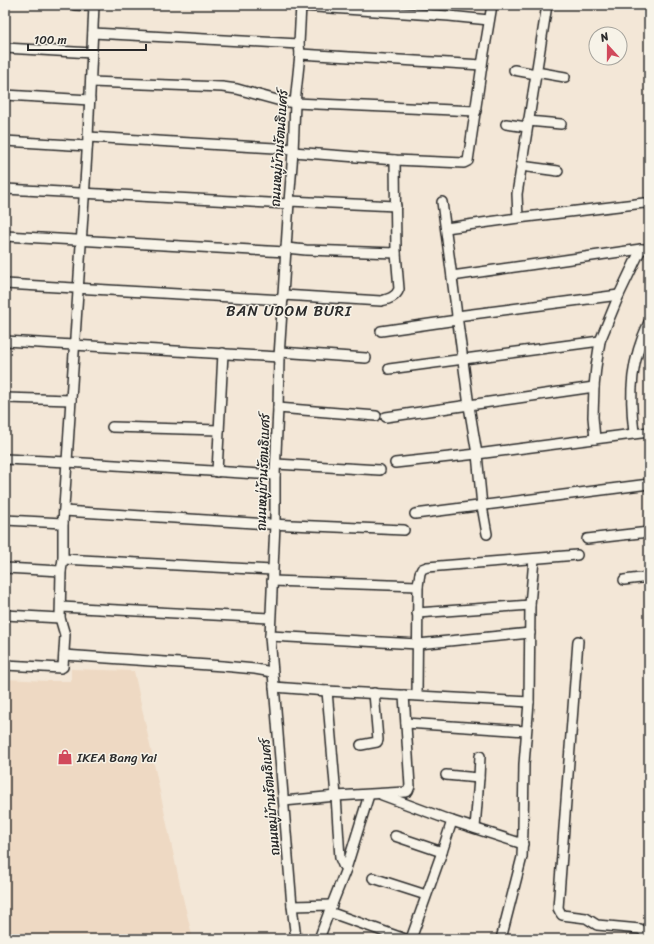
<svg xmlns="http://www.w3.org/2000/svg" width="654" height="944" font-family="Sriracha,'Playpen Sans Thai',sans-serif">
<style>
.built{fill:#eed9c3}
.lines{fill:none;stroke-linecap:round;stroke-linejoin:round}
.minor-casing{stroke:#2b2b2b;stroke-width:12}
.minor{stroke:#f7f3e8;stroke-width:9}
.labels{text-anchor:middle;dominant-baseline:central;stroke-width:3;stroke-linejoin:round;paint-order:stroke}
.street-label{font-size:13px;fill:#2b2b2b;stroke:#f7f3e8}
.poi-label{font-size:13px;fill:#2b2b2b;stroke:#f7f3e8;text-anchor:start}
.quarter-label{font-size:15px;letter-spacing:1px;fill:#2b2b2b;stroke:#f7f3e8}
</style>
<rect width="100%" height="100%" fill="#f3e7d7"/>
<filter id="ink" filterUnits="userSpaceOnUse"><feTurbulence type="fractalNoise" baseFrequency=".025" numOctaves="2"/><feDisplacementMap in="SourceGraphic" scale="8" xChannelSelector="R" yChannelSelector="G"/><feConvolveMatrix kernelMatrix="1 2 1 2 8 2 1 2 1" color-interpolation-filters="sRGB"/></filter>
<g filter="url(#ink)">
<path class="built" d="M71,669l63,2 48,223 11,45h-188v-260l43,2h23z"/>
<g class="lines">
<g class="minor-casing">
<g id="minor">
<path d="M75,5l19,1"/>
<path d="M301,6l148,10 40,4"/>
<path d="M93,33l206,11"/>
<path d="M5,48l87,5"/>
<path d="M300,54l182,11"/>
<path d="M514,70l22,4"/>
<path d="M536,72l29,5"/>
<path d="M91,82l131,5 15,2 40,11 18,3 181,8"/>
<path d="M5,95l85,5"/>
<path d="M528,121l33,3"/>
<path d="M506,124l21,3"/>
<path d="M88,137l205,12"/>
<path d="M5,141l82,5"/>
<path d="M293,152l102,8 69,3 4,-2 14,-96 10,-60"/>
<path d="M521,166l37,5"/>
<path d="M5,189l284,15"/>
<path d="M289,201l107,5"/>
<path d="M442,202l27,204 8,48 5,52 5,28"/>
<path d="M518,218l-1,-24 30,-189"/>
<path d="M446,228l72,-10 126,-15 5,1"/>
<path d="M5,236l281,16"/>
<path d="M286,248l20,2 90,3"/>
<path d="M452,276l189,-27h8"/>
<path d="M5,284l278,16"/>
<path d="M283,295l98,6c8,-2 15,-4 18,-12l-3,-36 -1,-93"/>
<path d="M457,316l162,-21"/>
<path d="M381,331l76,-11"/>
<path d="M5,341l274,16"/>
<path d="M280,352l86,6"/>
<path d="M389,369l211,-28"/>
<path d="M5,398l66,2"/>
<path d="M278,408l98,8"/>
<path d="M386,417l208,-30"/>
<path d="M112,427l107,3"/>
<path d="M634,433c-5,-42 -3,-72 15,-111"/>
<path d="M595,439l-2,-22 1,-30 2,-20 4,-26 19,-46 22,-46"/>
<path d="M5,459l62,3 208,13"/>
<path d="M395,463l82,-9 172,-22"/>
<path d="M276,464l104,6"/>
<path d="M217,472l6,-119"/>
<path d="M64,511l205,13 135,6"/>
<path d="M415,514l234,-30"/>
<path d="M5,520l58,3"/>
<path d="M587,539l62,-7"/>
<path d="M63,559l209,11"/>
<path d="M5,568l56,3"/>
<path d="M624,580l25,-3"/>
<path d="M272,581l146,5"/>
<path d="M61,607l209,11"/>
<path d="M417,613l113,-8"/>
<path d="M5,615l55,3"/>
<path d="M270,636l148,8 112,-11"/>
<path d="M578,641l-20,267 2,4 2,3 24,3 11,7 43,4 3,2 4,8"/>
<path d="M64,655l159,11 32,3 17,3"/>
<path d="M5,665l56,3 2,-1 2,-32 -5,-17 1,-47 2,-12v-36l25,-386 6,-132"/>
<path d="M274,687l53,4 202,11"/>
<path d="M327,691l9,105 4,62 3,7 3,4"/>
<path d="M417,695l1,-109 2,-13 2,-4 5,-2 150,-12"/>
<path d="M406,723l120,8"/>
<path d="M361,745l16,-3 1,-2 -4,-47"/>
<path d="M446,775l33,3"/>
<path d="M382,795l70,26 71,23"/>
<path d="M284,801l52,-5 69,-4 3,-1 2,-5 -6,-91"/>
<path d="M475,828l4,-50 1,-22"/>
<path d="M395,836l47,16"/>
<path d="M373,878l53,17"/>
<path d="M292,906l40,-1"/>
<path d="M329,912l76,27h4l3,-3 30,-84 10,-31"/>
<path d="M296,939l-4,-33 -22,-270 5,-112v-49l3,-67 1,-51 10,-155 4,-50 2,-49 5,-49 -1,-10 2,-39"/>
<path d="M319,939l10,-27 17,-43 23,-74"/>
<path d="M501,939l21,-82 1,-28 1,-65 5,-62 1,-97 4,-46"/>
</g>
</g>
<use href="#minor" class="minor"/>
</g>
</g>
<defs>
<g id="shop-bare" transform="scale(1.2)"><path d="M-5-2.5h2.3a2.7 3.5 0 0 1 5.4 0H5L5.5 6h-11ZM-1.5-2.5h3a1.5 2.3 0 0 0-3 0Z" fill="#d1495b" stroke="#f7f3e8" stroke-width="2.5" paint-order="stroke"/></g>
</defs>
<g fill-rule="evenodd">
<use href="#shop-bare" x="65" y="757"/>
</g>
<g class="labels">
<g class="street-label">
<text transform="translate(279 148) rotate(-86)">ถนนหมู่บ้านรัตนธิเบศร์</text>
<text transform="translate(263 472) rotate(-88)">ถนนหมู่บ้านรัตนธิเบศร์</text>
<text transform="translate(270 797) rotate(-95)">ถนนหมู่บ้านรัตนธิเบศร์</text>
</g>
<g class="poi-label">
<text x="77" y="757">IKEA Bang Yai</text>
</g>
<g class="quarter-label">
<text x="289" y="311">BAN UDOM BURI</text>
</g>
</g>
<rect width="654" height="944" fill="none" stroke="#f7f3e8" stroke-width="20"/>
<rect x="10" y="10" width="634" height="924" fill="none" stroke="#2b2b2b" stroke-width="1.5" filter="url(#ink)"/>
<g transform="translate(608 46) rotate(339)"><circle r="19" fill="#f7f3e8" stroke="#a5a39c"/>
<path d="M0-3L7 15L0 10L-7 15Z" fill="#d1495b"/>
<text y="-6" font-size="11" font-weight="bold" text-anchor="middle" fill="#2b2b2b">N</text>
</g>
<path d="M28 44v6h118v-6" fill="none" stroke="#2b2b2b" stroke-width="2"/>
<text x="34" y="44" font-size="12" fill="#2b2b2b" stroke="#f7f3e8" stroke-width="3" paint-order="stroke">100 m</text>
</svg>
